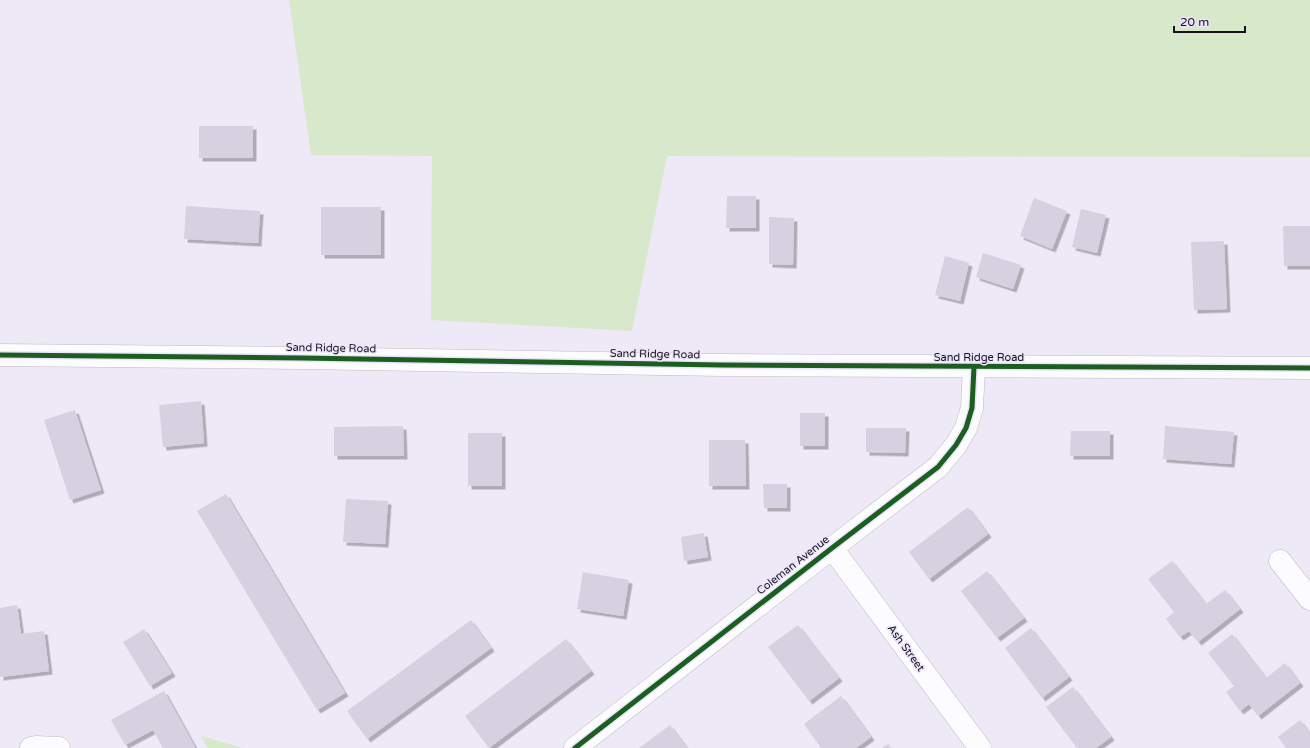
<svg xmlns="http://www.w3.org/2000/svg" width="1310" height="748" font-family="'Varela Round',sans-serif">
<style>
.green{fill:#d8e8cb}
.building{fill:#d6d0e0;filter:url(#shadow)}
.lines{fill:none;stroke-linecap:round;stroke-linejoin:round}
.minor-casing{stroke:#bebac6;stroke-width:23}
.tertiary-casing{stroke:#bebac6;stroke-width:23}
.minor{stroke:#fcfcfe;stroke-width:22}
.tertiary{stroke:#fcfcfe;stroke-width:22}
.cycleway-casing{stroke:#ece4fb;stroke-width:8}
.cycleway{stroke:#1b5e20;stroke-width:5}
.labels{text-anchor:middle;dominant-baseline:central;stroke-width:3;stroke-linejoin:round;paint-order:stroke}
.street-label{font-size:11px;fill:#16121c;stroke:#ece4fb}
</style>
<defs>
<filter id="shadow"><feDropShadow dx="3.5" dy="3.5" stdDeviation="0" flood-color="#0004"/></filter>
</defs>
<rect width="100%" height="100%" fill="#ede9f6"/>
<g class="green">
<path d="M289,0h1021v157l-643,-1 -35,175 -201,-11 1,-164 -121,-1z"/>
<path d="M201,736l42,12h-35z"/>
</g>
<g class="building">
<rect x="199" y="126" width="54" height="32"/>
<path d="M727,196h29v32h-30z"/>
<path d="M1034,198l33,13 -15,38 -32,-13z"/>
<path d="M186,206l74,5 -2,32 -74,-4z"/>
<rect x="321" y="207" width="60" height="48"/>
<path d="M1081,209l25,6 -9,38 -25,-6z"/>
<path d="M769,217l25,1 -1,47 -24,-1z"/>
<path d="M1283,226h27v40h-26z"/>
<path d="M1224,241l3,68 -33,1 -3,-68z"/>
<path d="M983,253l38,12 -8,24 -37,-12z"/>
<path d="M945,256l24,7 -9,38 -25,-6z"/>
<path d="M201,401l3,42 -41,4 -4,-42z"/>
<path d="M75,410l26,80 -31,10 -26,-80z"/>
<rect x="800" y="413" width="25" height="33"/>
<path d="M403,426l1,30h-70v-29z"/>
<path d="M1165,426l69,6 -3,32 -68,-5z"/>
<path d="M866,428h40l-1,25 -39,-1z"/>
<path d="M1071,431h39v25h-40z"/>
<rect x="468" y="433" width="34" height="53"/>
<path d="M709,440h36l1,46h-37z"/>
<path d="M763,484h24v24h-23z"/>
<path d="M226,494l119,199 -28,17 -120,-199z"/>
<path d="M346,499l42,2 -3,43 -42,-2z"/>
<path d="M968,507l20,27 -59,45 -20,-27z"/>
<path d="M704,533l4,24 -24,4 -3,-24z"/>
<path d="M1172,561l34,43 19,-14 15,19 -42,33 -9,-11 -9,6 -14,-18 8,-7 -26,-33z"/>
<path d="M987,571l37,47 -27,20 -36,-47z"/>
<path d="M583,572l46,8 -6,36 -46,-7z"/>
<path d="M17,605l4,29 23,-3 5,40 -49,6v-69z"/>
<path d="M471,620l20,28 -124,91 -20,-28z"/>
<path d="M798,625l41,53 -30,23 -41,-54z"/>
<path d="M1031,628l38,49 -27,21 -37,-50z"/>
<path d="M144,629l28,44 -22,13 -27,-44z"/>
<path d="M1232,634l34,44 19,-15 15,20 -42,33 -9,-12 -9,7 -14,-19 8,-6 -26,-33z"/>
<path d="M566,639l25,32 -102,77 -24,-32z"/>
<path d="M1073,687l38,50 -15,11h-19l-31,-41z"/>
<path d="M164,691l31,56 -2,1h-30l-10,-18 -28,15 -14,-25z"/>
<path d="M841,696l30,41 -15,11h-35l-17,-24z"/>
<path d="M1300,720l10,13v15h-24l-8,-11z"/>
<path d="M670,725l17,23h-48z"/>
<path d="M888,744l3,4h-9z"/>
</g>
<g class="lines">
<g class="minor-casing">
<g id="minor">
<path d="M832,548l148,200"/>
<path d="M1280,561l30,38"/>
<path d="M31,748l5,-1 23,1"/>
<path d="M575,748l257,-200 106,-81 18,-22 10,-17 6,-20 2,-41"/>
</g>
</g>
<g class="tertiary-casing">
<path id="tertiary" d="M0,355l302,3 420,7 588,3"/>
</g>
<use href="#minor" class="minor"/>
<use href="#tertiary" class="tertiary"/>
<g class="cycleway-casing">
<g id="cycleway">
<path d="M0,355l302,3 420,7 588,3"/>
<path d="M575,748l257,-200 106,-81 18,-22 10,-17 6,-20 2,-41"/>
</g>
</g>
<use href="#cycleway" class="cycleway"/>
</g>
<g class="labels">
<g class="street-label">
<text transform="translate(331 348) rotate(1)">Sand Ridge Road</text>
<text transform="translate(655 354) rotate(1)">Sand Ridge Road</text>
<text x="979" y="357">Sand Ridge Road</text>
<text transform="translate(793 565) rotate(-38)">Coleman Avenue</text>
<text transform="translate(906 648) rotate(54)">Ash Street</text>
</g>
</g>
<path d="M1174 26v6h71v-6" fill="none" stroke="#16121c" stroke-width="2"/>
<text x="1180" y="26" font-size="12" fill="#16121c" stroke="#ece4fb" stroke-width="3" paint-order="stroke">20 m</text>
</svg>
